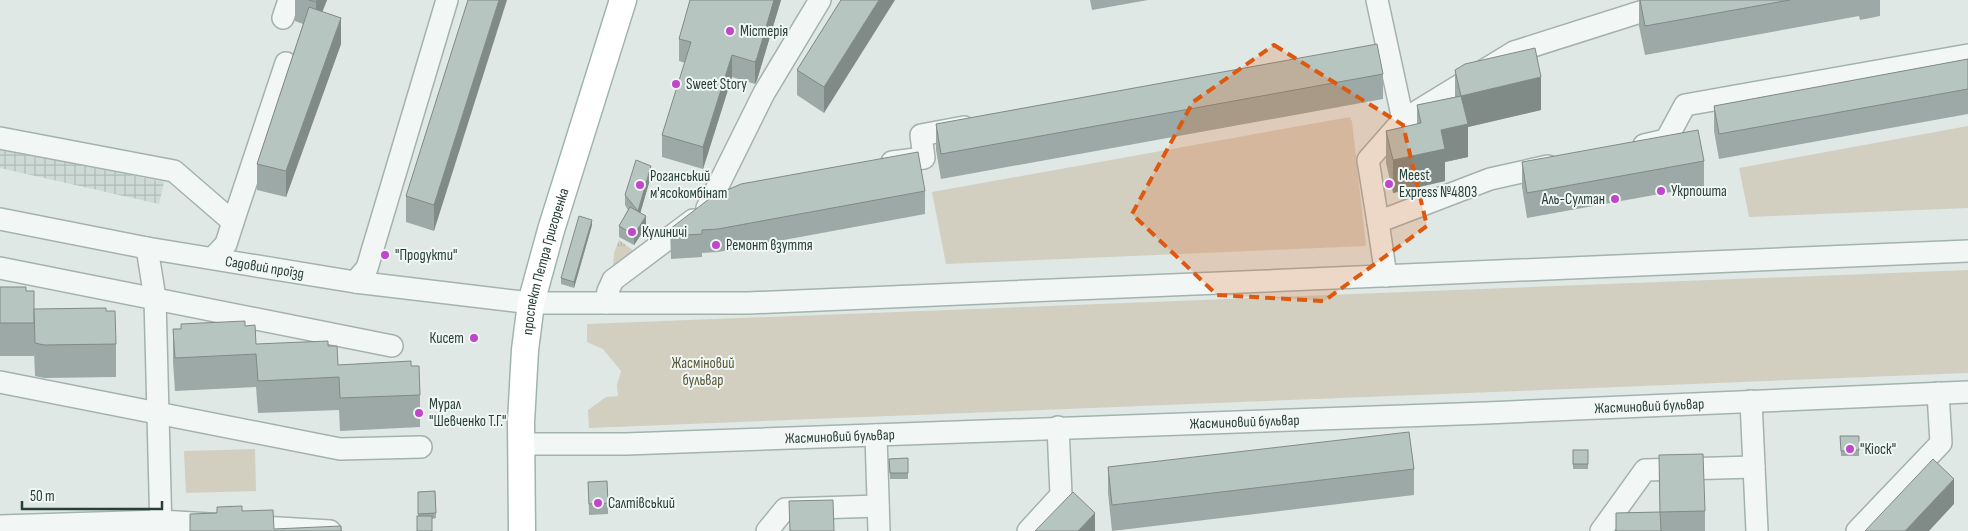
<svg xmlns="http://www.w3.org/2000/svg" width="1968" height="531" font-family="'Sofia Sans Condensed',sans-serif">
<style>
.industrial{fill:url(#industrial-grid)}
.grass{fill:url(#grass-tufts)}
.green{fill:#d2cfc1}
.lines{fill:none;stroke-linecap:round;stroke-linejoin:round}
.minor-casing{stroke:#a4b2ae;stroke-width:24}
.major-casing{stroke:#9fb4ad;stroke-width:29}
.minor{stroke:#f2f7f5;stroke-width:21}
.major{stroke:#fff;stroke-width:26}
.wall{fill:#9da9a6}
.shaded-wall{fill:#808a87}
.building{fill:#b7c5c1;stroke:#808a87}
.marked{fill:#de580e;fill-opacity:0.2;stroke:#de580e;stroke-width:4;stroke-dasharray:10 6;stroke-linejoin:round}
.poi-dot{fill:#c146cc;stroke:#eff6f3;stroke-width:2}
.labels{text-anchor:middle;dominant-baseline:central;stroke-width:4;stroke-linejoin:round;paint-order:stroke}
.poi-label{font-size:15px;fill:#283f39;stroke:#eff6f3;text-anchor:start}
.street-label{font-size:15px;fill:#283f39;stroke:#eff6f3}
.park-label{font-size:15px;fill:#5b5636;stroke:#eff6f3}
</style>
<defs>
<pattern id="industrial-grid" width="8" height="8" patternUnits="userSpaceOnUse" patternTransform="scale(1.25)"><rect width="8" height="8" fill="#cddad6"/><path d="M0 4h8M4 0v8" fill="none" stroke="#b0bcb8"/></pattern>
<pattern id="grass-tufts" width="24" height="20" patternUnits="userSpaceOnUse" patternTransform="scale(1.25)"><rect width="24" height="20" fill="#d2cfc1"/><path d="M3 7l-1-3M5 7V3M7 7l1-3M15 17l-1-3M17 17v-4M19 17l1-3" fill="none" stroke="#b4b3a7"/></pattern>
</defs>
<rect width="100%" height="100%" fill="#dfe8e5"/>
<path class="industrial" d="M0,148l164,34 -5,22 -159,-36z"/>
<path class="grass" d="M619,240l15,11 -21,16 1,-14z"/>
<g class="green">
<path d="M1350,117l2,5 14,124 -420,18 -14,-72z"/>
<path d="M1968,126v82l-219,9 -10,-49z"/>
<path d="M1968,270v103l-1379,55 -1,-18 18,-13 12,-1 -1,-11 4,-14 -18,-22 -16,-7v-18z"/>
<path d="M255,449l1,42 -70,2 -2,-42z"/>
</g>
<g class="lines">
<g class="minor-casing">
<g id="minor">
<path d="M1377,0l26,120"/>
<path d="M283,18l6,-18"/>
<path d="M0,138l174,33 59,51 -7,22 -13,14"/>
<path d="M1644,145l22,-5 19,-35 283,-50"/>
<path d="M892,162l32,-4 -3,-23 43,-8"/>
<path d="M707,208l57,-115 56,-93"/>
<path id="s1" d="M0,219l147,29 208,34 176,21h217l1220,-52"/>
<path d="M233,222l53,-159"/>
<path d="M1378,222l-10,-62 35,-40 111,-68 164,-52"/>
<path d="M147,248l8,50 6,233"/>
<path d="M0,268l392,78"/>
<path d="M1386,276l-8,-54 112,-43 58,-13"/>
<path d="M355,282l12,-14 80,-268"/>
<path d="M606,303l2,-12 5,-11 80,-60"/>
<path d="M0,382l340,67 81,-2"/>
<path d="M1751,401l6,130"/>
<path d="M876,435l3,96"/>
<path id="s2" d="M521,444h105l860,-31 482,-21"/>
<path d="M0,526l160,-5 170,10"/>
<path d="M767,531l18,-22 93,-3"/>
<path d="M1028,531l33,-36 -3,-68"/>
<path d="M1601,531l44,-61 109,-3"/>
<path d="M1857,531l84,-88 -3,-50"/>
</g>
</g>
<g class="major-casing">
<g id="major">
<path id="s3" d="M522,531l-1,-109 4,-72 6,-47 20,-73 72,-230"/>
</g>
</g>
<use href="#minor" class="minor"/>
<use href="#major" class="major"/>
</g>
<g class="wall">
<path d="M295,0h32l-5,12 19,32 -55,153 -29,-7v-26l46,-140 -8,-3z"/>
<path d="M468,0l-34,231 -28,-9v-26z"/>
<path d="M690,0h91l-24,80 -2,4 -23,-7 -29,92 -41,-12v-22l23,-72 -6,-2v-22z"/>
<path d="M841,0l-17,113 -27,-18v-25z"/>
<path d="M1090,0h58l-56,10z"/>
<path d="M1639,0h241v16l-20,4 -1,-4 -214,39 -6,-29z"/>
<path d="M1968,59v55l-249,45 -5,-28v-25z"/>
<path d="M1455,70l86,40 -73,17v30l-23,5v19l-52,12 -7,-30v-32l31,-7v-19l38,-8z"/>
<path d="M1383,74v25l-442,80 -5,-29v-26z"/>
<path d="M1704,161v25l-177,32 -5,-31v-25z"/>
<path d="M651,176l-11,37 6,14 -12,18 -15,-8v-11l9,-16 -3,-5v-10z"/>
<path d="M925,191v23l-207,38 -16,1v4l-31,2 -1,-30z"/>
<path d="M592,225l-18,63 -13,-4v-6z"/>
<path d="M0,287l26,4 8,22 72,-2 10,33v33l-72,1 -9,-2 -1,-25v5h-34z"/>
<path d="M245,326l11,18 72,2 10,19 73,1 9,29v32l-80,4 -1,-21 -81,3 -2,-26 -81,4 -2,-29v-33z"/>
<path d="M1840,436h19v20h-18z"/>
<rect x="1573" y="450" width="15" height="19"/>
<path d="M1659,455l46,56v20h-89v-18l44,-1z"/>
<path d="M908,458v21h-18l-1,-20z"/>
<path d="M1108,467l306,2v26l-302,36 -4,-38z"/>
<path d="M588,482l20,21v11l-19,1z"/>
<path d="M435,491l1,27 -4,1 -14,-3v-24z"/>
</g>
<g class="shaded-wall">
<path d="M317,0h10l-11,28v-26z"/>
<path d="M499,0h8l-73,231v-26z"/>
<path d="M774,0h7l-24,80 -2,4v-22z"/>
<path d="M879,0h16l-71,113v-26z"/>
<path d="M341,18v26l-55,153v-26z"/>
<path d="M732,55v22l-29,92v-22z"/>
<path d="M1541,77v33l-73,17v30l-23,5v19l-52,12v-33l48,-30 20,-34z"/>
<path d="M651,166v10l-13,45v-10z"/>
<path d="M646,216v11l-12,18v-10z"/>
<path d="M592,220v5l-18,63v-6z"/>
<path d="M1954,479v25l-25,27h-24z"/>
<path d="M1095,513v18h-17z"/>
</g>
<g class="building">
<path d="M309,0h8l-1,2z"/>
<path d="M468,0h31l-65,205 -28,-9z"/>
<path d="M690,0h84l-17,58 -2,4 -23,-7 -29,92 -41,-12 29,-93 -12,-3z"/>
<path d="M841,0h38l-55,87 -27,-17z"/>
<path d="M1640,0h150l-145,26z"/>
<path d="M309,7l32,11 -55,153 -29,-7z"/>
<path d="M1377,44l6,30 -442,80 -5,-30z"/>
<path d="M1535,48l6,29 -80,19 -6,-26 10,-6z"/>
<path d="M1968,59v30l-249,45 -5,-28z"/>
<path d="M1461,96l7,28 -27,6 4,19 -52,11 -7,-29 35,-8 -4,-18z"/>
<path d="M1698,130l6,31 -177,32 -5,-31z"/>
<path d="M918,152l7,39 -207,38 -16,1v4l-31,2 -1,-7 43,-33 28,-12z"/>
<path d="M636,160l15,6 -13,45 -13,-16z"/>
<path d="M630,207l16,9 -12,19 -15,-9z"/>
<path d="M579,216l13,4 -18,62 -13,-4z"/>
<path d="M0,287h26v4h8v32h-34z"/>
<path d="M106,308v3h9l1,33 -72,1 -9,-2 -1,-34z"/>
<path d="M245,321v5l10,-1 1,19 72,-3v5h9l1,19 73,-4v5h8l1,29 -80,3 -1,-21 -81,4 -2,-27 -81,4 -2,-29h8v-5z"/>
<path d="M1409,432l5,37 -302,36 -4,-38z"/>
<path d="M1840,436h19v14l-18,1z"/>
<rect x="1573" y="450" width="15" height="14"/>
<path d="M1703,454l2,57 -45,1 -1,-57z"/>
<path d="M908,458v15h-18l-1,-14z"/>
<path d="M1933,459l21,20 -49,52h-40z"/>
<path d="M607,481l1,22 -19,1 -1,-22z"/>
<path d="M435,491l1,22 -18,1v-22z"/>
<path d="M1073,492l22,21 -17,18h-43z"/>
<path d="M833,500l1,31h-44l-1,-30z"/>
<path d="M242,506v5l31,-1 1,19 67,-3v5h-151v-17l27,-1v-6z"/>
<path d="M1660,512l1,19h-45v-18z"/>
<rect x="417" y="516" width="15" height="15"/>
</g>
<path class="marked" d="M1274,45l129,80 24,101 -103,75 -107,-6 -85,-81 61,-112z"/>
<g class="poi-dot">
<circle cx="730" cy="31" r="5"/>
<circle cx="676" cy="84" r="5"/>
<circle cx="1389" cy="184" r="5"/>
<circle cx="640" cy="185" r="5"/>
<circle cx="1661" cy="191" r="5"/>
<circle cx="1615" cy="199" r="5"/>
<circle cx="632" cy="232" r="5"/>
<circle cx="716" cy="245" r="5"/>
<circle cx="385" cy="255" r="5"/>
<circle cx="474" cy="338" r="5"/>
<circle cx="419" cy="413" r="5"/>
<circle cx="1850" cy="449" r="5"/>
<circle cx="598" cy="503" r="5"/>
</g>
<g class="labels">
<g class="poi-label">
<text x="740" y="31">Містерія</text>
<text x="686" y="84">Sweet Story</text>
<text x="1399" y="175">Meest<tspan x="1399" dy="17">Express №4803</tspan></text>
<text x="650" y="176">Роганський<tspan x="650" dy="17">м'ясокомбінат</tspan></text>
<text x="1671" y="191">Укрпошта</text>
<text x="1605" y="199" text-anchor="end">Аль-Султан</text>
<text x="642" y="232">Кулиничі</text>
<text x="726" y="245">Ремонт взуття</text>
<text x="395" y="255">"Продукти"</text>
<text x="464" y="338" text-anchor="end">Кисет</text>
<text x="429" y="404">Мурал<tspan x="429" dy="17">"Шевченко Т.Г."</tspan></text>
<text x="1860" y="449">"Кіоск"</text>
<text x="608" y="503">Салтівський</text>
</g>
<g class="street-label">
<text stroke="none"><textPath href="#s3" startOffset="272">проспект Петра Григоренка</textPath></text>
<text stroke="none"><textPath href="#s1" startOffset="269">Садовий проїзд</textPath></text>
<text stroke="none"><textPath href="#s2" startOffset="1129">Жасминовий бульвар</textPath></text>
<text stroke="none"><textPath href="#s2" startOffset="724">Жасминовий бульвар</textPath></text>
<text stroke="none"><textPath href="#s2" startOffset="319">Жасминовий бульвар</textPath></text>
</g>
<g class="park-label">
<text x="703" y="363">Жасміновий<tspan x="703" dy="17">бульвар</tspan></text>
</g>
</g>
<path d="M22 501v8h140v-8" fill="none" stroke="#283f39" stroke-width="2.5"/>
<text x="30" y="501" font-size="15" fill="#283f39" stroke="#eff6f3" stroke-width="4" paint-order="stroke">50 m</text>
</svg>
